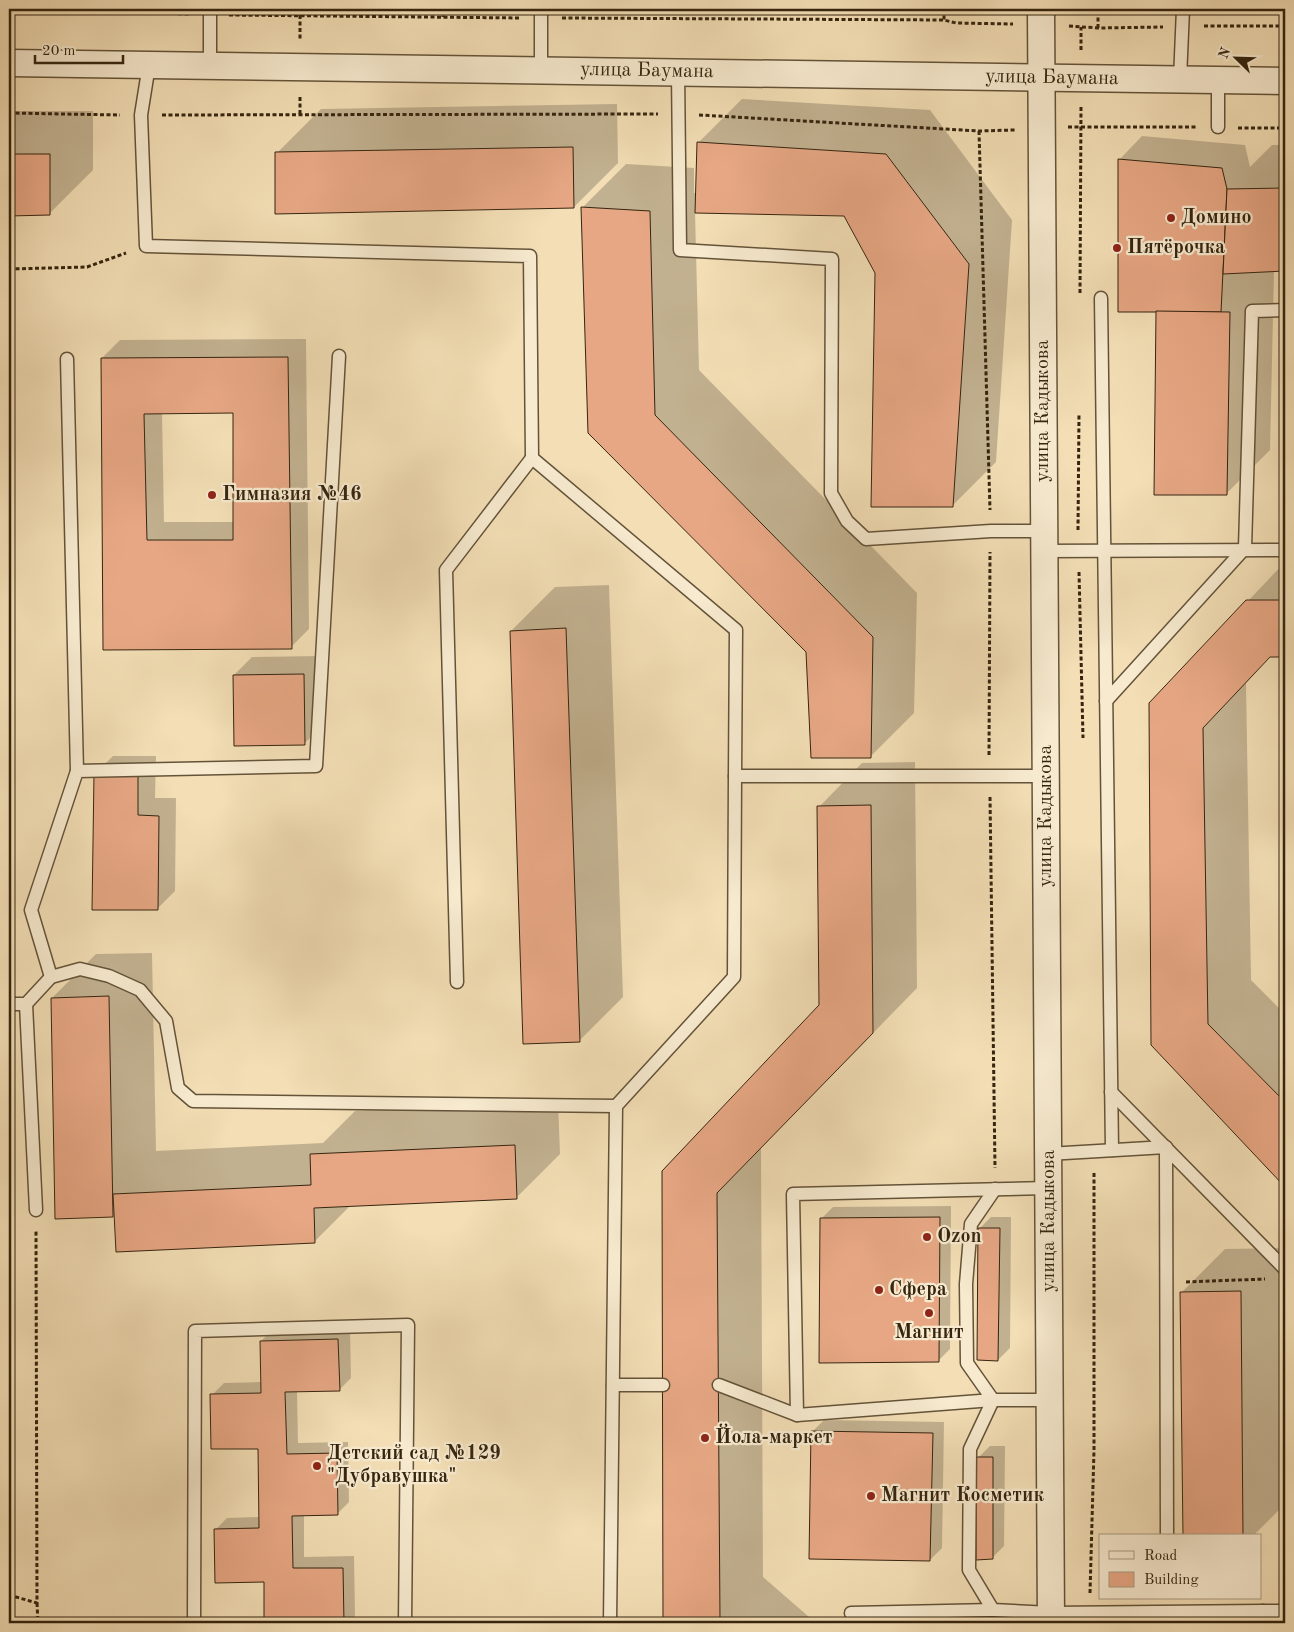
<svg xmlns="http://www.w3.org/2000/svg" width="1294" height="1632" font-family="'Old Standard TT',serif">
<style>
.shadow{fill:#0003;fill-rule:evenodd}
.building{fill:#e7a784;stroke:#352510;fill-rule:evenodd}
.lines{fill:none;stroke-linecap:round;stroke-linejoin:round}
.service-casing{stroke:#645339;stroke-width:15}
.minor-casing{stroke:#645339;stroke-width:29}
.path{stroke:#352510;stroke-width:3;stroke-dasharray:4 2.5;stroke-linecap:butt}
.service{stroke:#f7eacf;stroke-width:12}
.minor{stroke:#f7eacf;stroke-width:26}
.poi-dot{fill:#8f2418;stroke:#f7eacf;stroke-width:2}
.labels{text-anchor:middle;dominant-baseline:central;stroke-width:4.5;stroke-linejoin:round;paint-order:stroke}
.street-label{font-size:20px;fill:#352510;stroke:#f7eacf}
.poi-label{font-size:20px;font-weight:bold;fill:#352510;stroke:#f7eacf;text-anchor:start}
</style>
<rect width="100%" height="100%" fill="#f3deb5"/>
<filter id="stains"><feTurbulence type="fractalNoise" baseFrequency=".004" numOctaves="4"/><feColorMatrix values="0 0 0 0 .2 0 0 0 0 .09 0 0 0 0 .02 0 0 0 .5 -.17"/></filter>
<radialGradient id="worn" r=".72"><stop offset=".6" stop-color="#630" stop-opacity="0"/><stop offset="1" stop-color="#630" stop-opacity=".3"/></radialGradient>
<g class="shadow">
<path d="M742,99l188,11 82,110 -16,242 -44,44 -75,-233 -33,-58 -149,-3 4,158 218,223 -3,120 -44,44 -63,-105 -218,-220 -7,-224 44,-44 68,4v25h3l1,-50z"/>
<path d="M617,104l1,59 -44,44 -297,-54 44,-44z"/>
<path d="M9,111h84v59l-44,44h-40z"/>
<path d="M1142,136l103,9 5,22 22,-22h13v125l-11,1 -4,179 -44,44 -68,-183 -39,-151z"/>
<path d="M306,339l3,290 -18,18 -187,1 -2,-290 18,-18zM234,412v110h-70l-2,-109z"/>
<path d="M1285,562v93h-13l-26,28 5,297 34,34v172l-133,-142 -2,-340z"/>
<path d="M609,585l14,412 -44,44 -68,-410 44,-44z"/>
<path d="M321,656l1,70 -18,18 -70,-69 18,-18z"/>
<path d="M113,756h43l-1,42h21l-1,93 -18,18 -62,-135z"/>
<path d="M915,762l2,226 -156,160 2,429 53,46h-152v-451l156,-166 -1,-199 43,-44z"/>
<path d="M152,953l4,198 167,-8 32,-32 203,-10 2,53 -44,44 -165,7 -36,36 -200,-28 -3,3 -60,-218 44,-44z"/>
<path d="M951,1206l-1,143 -12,12 -117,-142 12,-12z"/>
<path d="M991,1217h20l-1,131 -12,12 -19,-131z"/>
<path d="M1284,1248l1,256 -32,32h-69l-3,-243 44,-44z"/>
<path d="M350,1328l1,50 -12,12 -42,1 1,52 50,-1 1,60 -12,12 -33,1v42l50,-1 1,60 -7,7h-83v-42l-50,-51 12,-12 33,-1 -1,-69 -47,-53 12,-12 38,-1 -1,-41 12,-12z"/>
<path d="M824,1420l120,2 -2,126 -12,12 -118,-128z"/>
<path d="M990,1446h15l-1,100 -12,12 -14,-100z"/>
</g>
<g class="building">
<path d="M697,142l189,12 83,110 -16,243h-82l4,-234 -31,-57 -149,-3z"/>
<path d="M573,147l1,61 -299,6v-62z"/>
<path d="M9,154h41v61l-41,1z"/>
<path d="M1118,159l104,9 5,21 -6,123h-103z"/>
<path d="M1285,188v83l-62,3 4,-85z"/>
<path d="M581,207l69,4 5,204 218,222 -2,121h-60l-5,-106 -218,-219z"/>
<path d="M1156,311l74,1 -3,183h-73z"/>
<path d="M288,357l4,292 -189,1 -2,-292zM233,413v127h-86l-3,-126z"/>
<path d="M1246,600h39v57h-15l-67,71 5,296 77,78v85l-134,-142 -2,-342z"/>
<path d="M566,628l14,414 -57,2 -13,-413z"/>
<path d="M304,674l1,71 -71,1 -1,-71z"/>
<path d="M94,773l44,1v41l21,1 -1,94h-66z"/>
<path d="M871,805l2,228 -156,160 3,428 2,2h-59l-1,-452 157,-166 -2,-199z"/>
<path d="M109,996l4,221 -58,2 -4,-221z"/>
<path d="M515,1145l2,54 -203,9 1,35 -199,9 -3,-58 198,-9 -1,-31z"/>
<path d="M940,1217l-1,145 -120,1 1,-145z"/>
<path d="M978,1228h22l-2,133 -21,-1z"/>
<path d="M1241,1291l2,245h-60l-3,-244z"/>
<path d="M338,1339l2,52 -55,1 2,62 50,-1 1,62 -46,1 1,52h50l1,55h-80v-41l-49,1 -1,-54 45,-1 -1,-79h-47l-1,-55 51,-1 -1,-52z"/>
<path d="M811,1431l122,2 -3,128 -121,-2z"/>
<path d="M976,1457h17v102l-17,1z"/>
</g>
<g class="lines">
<g class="service-casing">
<g id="service">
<path d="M149,65l-8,50 5,131 384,10 2,202 204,172 -1,146"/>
<path d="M210,66v-57"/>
<path d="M541,69v-60"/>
<path d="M678,72l2,178 152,9 -1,234 16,28 19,18 125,-8h53"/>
<path d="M1180,79l3,-70"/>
<path d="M1218,127v-47"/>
<path d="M1101,298l11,852"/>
<path d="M67,359l10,412"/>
<path d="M1044,551l241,-1"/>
<path d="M1106,701l139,-153 7,-237 33,-1"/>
<path d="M51,977l-20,-67 46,-139 239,-5 23,-410"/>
<path d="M457,982l-11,-412 86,-112"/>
<path d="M9,1004h17l25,-27 29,-8 29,7 31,14 26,31 12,67 15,13 423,5"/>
<path d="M26,1004l10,206"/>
<path d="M1111,1092l174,177"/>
<path d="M1048,1154l118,-7 1,389"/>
<path d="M995,1189l-24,35 -5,60 1,79 26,37 -23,49 -1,121 24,40 58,3 212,-2"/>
<path d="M613,1385h50"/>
<path d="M719,1385l78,30 196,-15h57"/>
<path d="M797,1415l-4,-221 255,-6"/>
<path d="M851,1613l142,-3"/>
<path d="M194,1623l1,-292 213,-6 -3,298"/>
<path d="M610,1623l6,-517 118,-129 1,-201h311"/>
<path d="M1252,1623l11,-12h22"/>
</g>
</g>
<g class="minor-casing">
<g id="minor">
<path d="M1041,9l10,1614"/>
<path d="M9,63l1276,18"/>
</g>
</g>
<g class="path">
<path d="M9,9l182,5"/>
<path d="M443,9v8"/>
<path d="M944,9v11"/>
<path d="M229,15l292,3"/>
<path d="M300,15v24"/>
<path d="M562,18l382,2 12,3 57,1"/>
<path d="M1069,26l29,2 65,-1"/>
<path d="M1204,26h81"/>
<path d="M1098,28v-19"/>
<path d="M1081,50v-23"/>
<path d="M9,113l111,2"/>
<path d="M300,114v-19"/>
<path d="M162,115l496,-1"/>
<path d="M699,115l280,16 36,-1"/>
<path d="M1068,127h129"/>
<path d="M1238,128h47"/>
<path d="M979,131l11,379"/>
<path d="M9,269l78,-2 39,-14"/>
<path d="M1080,293l1,-186"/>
<path d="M1078,530l1,-116"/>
<path d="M1079,572l4,166"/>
<path d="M989,755l1,-203"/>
<path d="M990,797l5,371"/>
<path d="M1186,1282l79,-3"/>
<path d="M1090,1593l4,-143v-279"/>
<path d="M9,1595l28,8 -1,-373"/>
<path d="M37,1603l1,20"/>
</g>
<use href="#service" class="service"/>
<use href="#minor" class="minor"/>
</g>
<g class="poi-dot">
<circle cx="1171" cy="218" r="5"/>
<circle cx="1117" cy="248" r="5"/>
<circle cx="212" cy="495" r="5"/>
<circle cx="927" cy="1237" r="5"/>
<circle cx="879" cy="1290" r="5"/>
<circle cx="929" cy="1313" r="5"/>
<circle cx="705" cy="1438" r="5"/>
<circle cx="317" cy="1466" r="5"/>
<circle cx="871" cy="1496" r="5"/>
</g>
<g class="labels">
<g class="street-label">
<text transform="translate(647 71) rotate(1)">улица Баумана</text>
<text transform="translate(1052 78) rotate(1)">улица Баумана</text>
<text transform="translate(1043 411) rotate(-90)">улица Кадыкова</text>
<text transform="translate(1046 816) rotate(-90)">улица Кадыкова</text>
<text transform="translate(1049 1221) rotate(-90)">улица Кадыкова</text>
</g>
<g class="poi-label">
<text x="1181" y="218">Домино</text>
<text x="1127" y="248">Пятёрочка</text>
<text x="222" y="495">Гимназия №46</text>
<text x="937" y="1237">Ozon</text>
<text x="889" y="1290">Сфера</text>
<text x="929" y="1333" text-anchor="middle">Магнит</text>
<text x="715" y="1438">Йола-маркет</text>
<text x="327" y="1454">Детский сад №129<tspan x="327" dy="23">"Дубравушка"</tspan></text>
<text x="881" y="1496">Магнит Косметик</text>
</g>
</g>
<rect width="1294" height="1632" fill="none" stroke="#f3deb5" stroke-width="30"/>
<rect x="10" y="10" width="1274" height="1612" fill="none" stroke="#352510" stroke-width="2.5"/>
<rect x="15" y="15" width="1264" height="1602" fill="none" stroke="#352510"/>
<rect x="1099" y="1534" width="162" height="65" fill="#f7eacf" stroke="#a99b83"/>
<rect x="1109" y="1551" width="25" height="8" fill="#f7eacf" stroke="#a99b83"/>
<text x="1144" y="1560" font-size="15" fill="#352510">Road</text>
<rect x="1109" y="1572" width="25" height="15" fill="#e7a784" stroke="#a99b83"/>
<text x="1144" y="1584" font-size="15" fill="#352510">Building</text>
<g transform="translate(1236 58) rotate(293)" stroke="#f7eacf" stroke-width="4" paint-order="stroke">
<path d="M0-4L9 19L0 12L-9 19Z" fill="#352510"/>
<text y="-8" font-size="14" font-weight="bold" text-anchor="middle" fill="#352510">N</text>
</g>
<path d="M35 55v8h88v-8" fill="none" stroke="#352510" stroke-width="2.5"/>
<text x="42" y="55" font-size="15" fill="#352510" stroke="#f7eacf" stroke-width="4" paint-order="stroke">20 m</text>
<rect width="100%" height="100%" filter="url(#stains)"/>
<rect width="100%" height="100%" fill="url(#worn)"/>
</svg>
